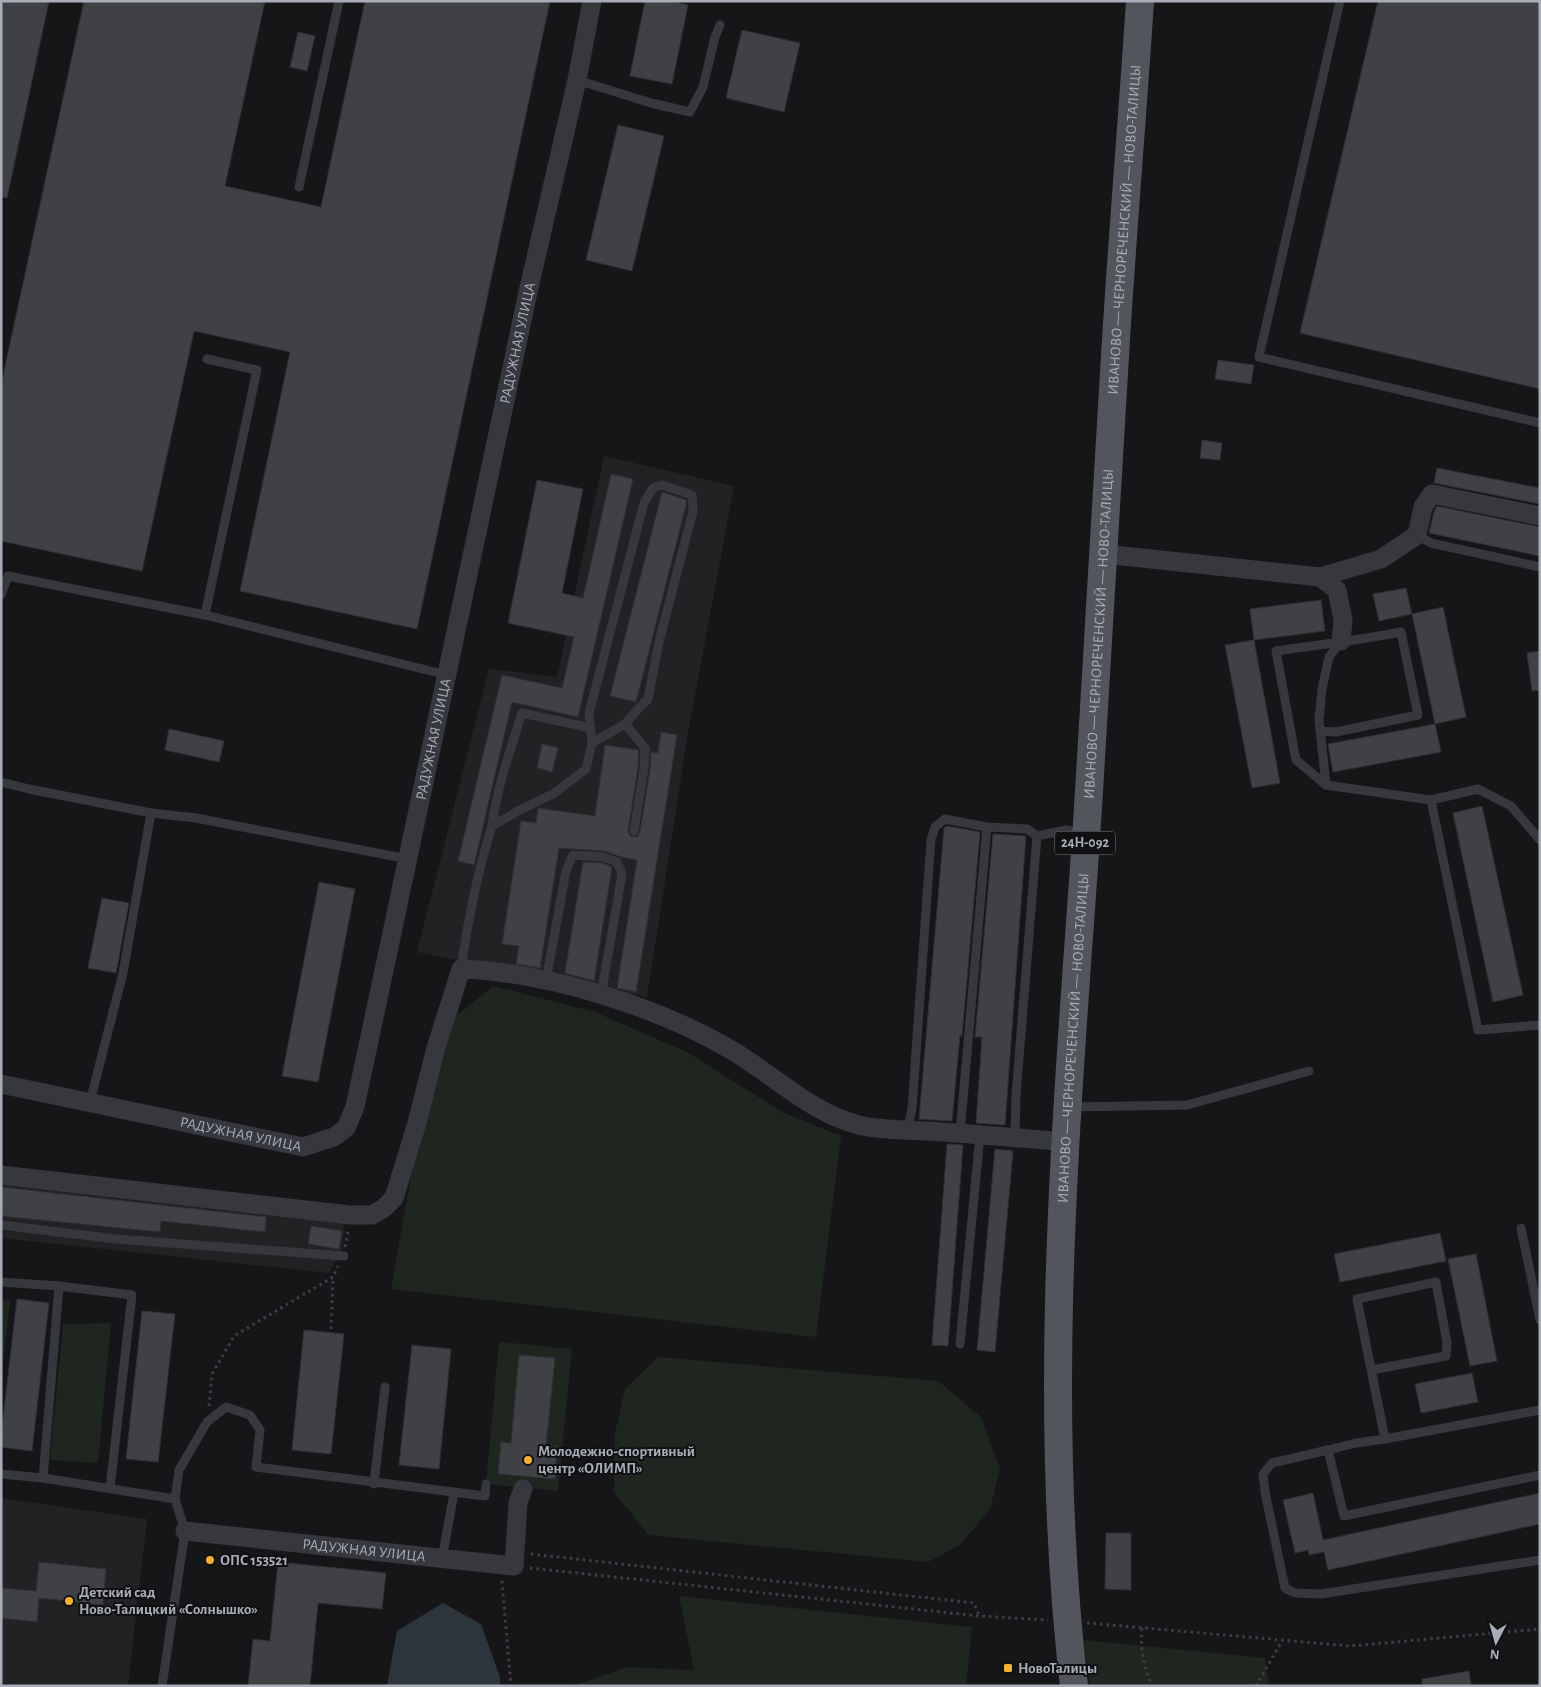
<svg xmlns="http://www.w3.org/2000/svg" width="1541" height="1687" font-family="'Alegreya Sans',sans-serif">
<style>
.built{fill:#222225}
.green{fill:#1e261f}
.water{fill:#2c353c}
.building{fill:#404145;stroke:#303034}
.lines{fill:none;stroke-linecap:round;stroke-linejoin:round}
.path{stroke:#3d3f44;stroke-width:3;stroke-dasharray:2.5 4;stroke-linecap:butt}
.service{stroke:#37383d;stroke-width:9}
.minor{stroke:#37383d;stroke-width:19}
.primary{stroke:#53555c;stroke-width:28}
.poi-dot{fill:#f2b134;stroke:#111113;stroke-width:2}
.labels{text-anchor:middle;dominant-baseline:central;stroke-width:4;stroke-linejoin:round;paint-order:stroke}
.shield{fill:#111113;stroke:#7b7e86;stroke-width:1}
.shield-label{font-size:14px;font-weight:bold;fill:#a8adb8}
.street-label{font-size:15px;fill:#a8adb8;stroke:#111113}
.poi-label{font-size:15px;font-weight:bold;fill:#a8adb8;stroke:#111113;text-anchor:start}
</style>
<rect width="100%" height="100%" fill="#161618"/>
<g class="built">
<path d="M604,456l130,30 -46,247 -41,264 -230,-45 72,-283 68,8z"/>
<path d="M1,1176l344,43 -3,31 -13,23 -328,-35z"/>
<path d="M1,1498l146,21 -19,167h-101l-26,-3z"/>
</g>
<g class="green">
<path d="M493,986l102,26 92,40 97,61 57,23 -25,201 -425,-48 21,-118 43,-154z"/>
<path d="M1,1300l9,1 -9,78z"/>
<path d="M111,1323l-13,140 -48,-3 13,-136z"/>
<path d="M499,1342l73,7 -14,142 -72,-7z"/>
<path d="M658,1357l280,24 43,36 19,52 -10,40 -30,36 -32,17 -280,-27 -34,-43 1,-59 10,-44z"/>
<path d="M679,1596l293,31 -6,59h-394l56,-19 66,3z"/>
<path d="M1083,1640l182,18 4,28h-179z"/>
</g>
<path class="water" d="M443,1603l38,21 19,53v9h-113l10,-55z"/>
<g class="building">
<path d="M1,1h48l-42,197 -6,-1z"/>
<path d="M84,1h181l-40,185 96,21 44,-206h185l-133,628 -177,-38 50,-239 -96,-21 -52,240 -141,-30v-156z"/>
<path d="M645,1h26l17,4 -16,79 -42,-8z"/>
<path d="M1378,1h162v388l-240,-56z"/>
<path d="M742,30l58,13 -16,69 -58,-14z"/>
<path d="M298,32l17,4 -8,35 -17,-4z"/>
<path d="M618,125l46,11 -32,135 -46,-11z"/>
<path d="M1218,360l36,5 -3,19 -36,-5z"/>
<path d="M1202,440l20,3 -2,17 -20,-2z"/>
<path d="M1437,468l103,20v16l-106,-21z"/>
<path d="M611,474l22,5 -55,238 -66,-15 -38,163 -16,-4 44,-186 60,13 12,-51 -66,-14 29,-143 46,9 -21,104 21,5z"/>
<path d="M662,492l24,8v5l-50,197 -26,-6z"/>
<path d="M1437,506l103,21v29l-111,-23 5,-21z"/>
<path d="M1406,588l6,26 -33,7 -6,-27z"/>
<path d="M1321,600l4,31 -71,9 -4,-31z"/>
<path d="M1443,607l23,110 -31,7 -23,-110z"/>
<path d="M1254,640l26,143 -28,5 -27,-143z"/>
<path d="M1540,651v39l-8,1 -5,-38z"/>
<path d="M1435,724l6,28 -108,20 -5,-28z"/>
<path d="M169,729l55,12 -5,21 -54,-12z"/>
<path d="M661,732l16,3 -41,257 -19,-4 20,-128 -16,-3 -16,-6 -46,-3 -19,120 -24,-4 3,-18 -17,-2 19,-123 15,2 2,-15 57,8 10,-71 34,5 -1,17 -10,64 2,5 7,1 3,-5 10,-63 1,-17 7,1z"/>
<path d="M542,744l16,4 -6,24 -15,-4z"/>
<path d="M1482,806l41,189 -30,7 -40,-189z"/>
<path d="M947,826l33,6 -18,204 -2,-1 -8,86 -33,-2 25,-291z"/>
<path d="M993,834l33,2 -21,289 -29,-2 6,-86h-7z"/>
<path d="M583,862l19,1 10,4 -18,114 -29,-8z"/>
<path d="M319,882l36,7 -37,193 -36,-6z"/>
<path d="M102,898l27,5 -13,70 -28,-5z"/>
<path d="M947,1144l16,1 -15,201 -16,-1z"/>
<path d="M995,1149l18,2 -18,201 -18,-2z"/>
<path d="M1,1187l265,30 -1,15 -104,-11 -1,11 -159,-16z"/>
<path d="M311,1226l31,5 -3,18 -31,-5z"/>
<path d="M1440,1233l6,28 -106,21 -6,-28z"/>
<path d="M1476,1254l21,107 -27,5 -22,-107z"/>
<path d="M17,1299l32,4 -17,148 -31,-4v-12z"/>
<path d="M142,1311l33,3 -17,148 -32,-3z"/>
<path d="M304,1330l40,4 -13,120 -39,-4z"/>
<path d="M412,1345l39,4 -12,120 -40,-4z"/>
<path d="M519,1355l36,3 -9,88 11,1 -2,32 -57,-5 3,-32 10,1z"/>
<path d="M1472,1373l6,29 -57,11 -6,-29z"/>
<path d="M1313,1493l10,47 217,-47v31l-212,46 -4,-18 -15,3 -1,-5 -13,3 -12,-53z"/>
<path d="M1106,1533h25v57l-26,-1z"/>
<path d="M39,1562l67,7 -3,36 -64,-7 -2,24 -36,-4v-30l35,3z"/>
<path d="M278,1562l108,11 -4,36 -64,-6 -8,83h-62l5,-47 17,2z"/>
<path d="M1469,1671l2,15h-49v-7z"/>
</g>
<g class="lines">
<g class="path">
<path d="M345,1247l3,-16"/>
<path d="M331,1329l2,-52"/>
<path d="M209,1406l3,-32 22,-38 99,-59 5,-11"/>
<path d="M531,1554l443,49 5,12"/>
<path d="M530,1568l449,48 69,4"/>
<path d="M502,1581l9,105"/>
<path d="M1087,1623l263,23 190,-17"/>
<path d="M1142,1628c-2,21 2,39 10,58"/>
<path d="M1256,1686l26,-45"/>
</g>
<g class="service">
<path d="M1340,1l-81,356 281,66"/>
<path d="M577,80l74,23 39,9 13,-25 12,-50 5,-12"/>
<path d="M299,187l40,-186"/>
<path d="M1417,535l14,8 109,24"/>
<path d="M1,595l7,-19 197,39 242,60"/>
<path d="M205,615l52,-245 -50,-11"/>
<path d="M1341,641l-12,16 -7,32 -3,31 7,65 105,15 47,-11 33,17 29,34"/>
<path d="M1320,731l16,1 82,-17 -17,-83c-41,8 -83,13 -125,19l20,109 30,25"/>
<path d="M592,743l-3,-30 55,-210 9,-15 9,-3 30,10 1,16 -34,131 -11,57 -10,10 -13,15"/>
<path d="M1,782l28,7 122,24"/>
<path d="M1431,800l47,230 62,-5"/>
<path d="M492,826c5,-39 18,-75 30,-113l69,15"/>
<path d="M461,969c7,-50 16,-95 31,-143l26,-15 35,-17 33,-25 6,-26 33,-19 20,24 -1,20 -10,63"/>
<path d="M546,981l20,-110 7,-16 30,2 14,5 5,12 -21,122"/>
<path d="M90,1102l33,-129 28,-160 45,5 212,41"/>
<path d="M1071,1107l116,-2 122,-34"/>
<path d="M907,1130l5,-21 19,-269 4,-13 10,-8 42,8"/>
<path d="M960,1133l27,-306 40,2 10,7"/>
<path d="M1015,1138l1,-43 21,-259 29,-6 17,3"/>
<path d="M1,1225l115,14 228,17"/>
<path d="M1521,1228l19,92"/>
<path d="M1,1282l58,4"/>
<path d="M960,1344l20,-209"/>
<path d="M1371,1370l75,-14 1,-13 -11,-61 -79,17 28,140 155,-29"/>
<path d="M1328,1450l28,-7 29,-4"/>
<path d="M1,1474l42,4 132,21 10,32 -23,155"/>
<path d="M1540,1475l-196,41 -16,-66 -56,13 -9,11 2,18 20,96 10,5 26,1 219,-34"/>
<path d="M43,1478l16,-192 73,9 -22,193"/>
<path d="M374,1484l11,-97"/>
<path d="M175,1499l4,-29 28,-48 19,-15 24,8 10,15 -4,37 229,29 1,-12"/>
<path d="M442,1559l12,-66"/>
</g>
<g class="minor">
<path d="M1104,554l216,23 17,13 6,30 -2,21"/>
<path d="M1320,577l61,-18 36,-24 6,-28 9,-13 108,22"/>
<path id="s1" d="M1,1084l302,63 31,-10 12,-9 9,-21 173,-815 49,-212 15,-79"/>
<path d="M1,1175l349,40h22l12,-7 10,-10 23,-75 19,-75 25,-79c86,3 198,38 272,82 42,25 78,62 126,74 18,5 49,5 68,6 47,3 93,7 140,11"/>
<path id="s2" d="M185,1531l329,35 4,-63 5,-14"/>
</g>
<path class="primary" id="s3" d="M1074,1686c-33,-282 -8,-565 12,-847 10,-155 18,-310 28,-466 7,-124 18,-248 26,-372"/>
</g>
<g class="poi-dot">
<circle cx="528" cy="1460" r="5"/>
<circle cx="210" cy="1560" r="5"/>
<circle cx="69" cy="1601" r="5"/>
<rect x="1003" y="1663" width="10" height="10" rx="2.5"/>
</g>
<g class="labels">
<rect class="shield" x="1055" y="831.5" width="60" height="23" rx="4"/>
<g class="shield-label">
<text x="1085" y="843">24Н-092</text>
</g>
<g class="street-label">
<text stroke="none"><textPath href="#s3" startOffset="1459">ИВАНОВО — ЧЕРНОРЕЧЕНСКИЙ — НОВО-ТАЛИЦЫ</textPath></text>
<text stroke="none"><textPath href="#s1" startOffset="1160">РАДУЖНАЯ УЛИЦА</textPath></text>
<text stroke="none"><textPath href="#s3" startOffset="1054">ИВАНОВО — ЧЕРНОРЕЧЕНСКИЙ — НОВО-ТАЛИЦЫ</textPath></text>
<text stroke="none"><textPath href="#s1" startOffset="755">РАДУЖНАЯ УЛИЦА</textPath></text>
<text stroke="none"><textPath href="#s3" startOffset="649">ИВАНОВО — ЧЕРНОРЕЧЕНСКИЙ — НОВО-ТАЛИЦЫ</textPath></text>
<text stroke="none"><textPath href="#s1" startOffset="245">РАДУЖНАЯ УЛИЦА</textPath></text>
<text stroke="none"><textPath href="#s2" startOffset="180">РАДУЖНАЯ УЛИЦА</textPath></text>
</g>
<g class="poi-label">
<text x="538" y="1451">Молодежно-спортивный<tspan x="538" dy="17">центр «ОЛИМП»</tspan></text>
<text x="220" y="1560">ОПС 153521</text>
<text x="79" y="1592">Детский сад<tspan x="79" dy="17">Ново-Талицкий «Солнышко»</tspan></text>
<text x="1018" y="1668">НовоТалицы</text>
</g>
</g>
<rect width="1541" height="1687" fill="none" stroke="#a8adb8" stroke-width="5"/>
<g transform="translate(1496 1642) rotate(186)" stroke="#111113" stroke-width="4" paint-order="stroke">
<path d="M0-4L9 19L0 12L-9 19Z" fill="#a8adb8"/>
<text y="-8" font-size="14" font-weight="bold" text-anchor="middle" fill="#a8adb8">N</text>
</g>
</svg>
